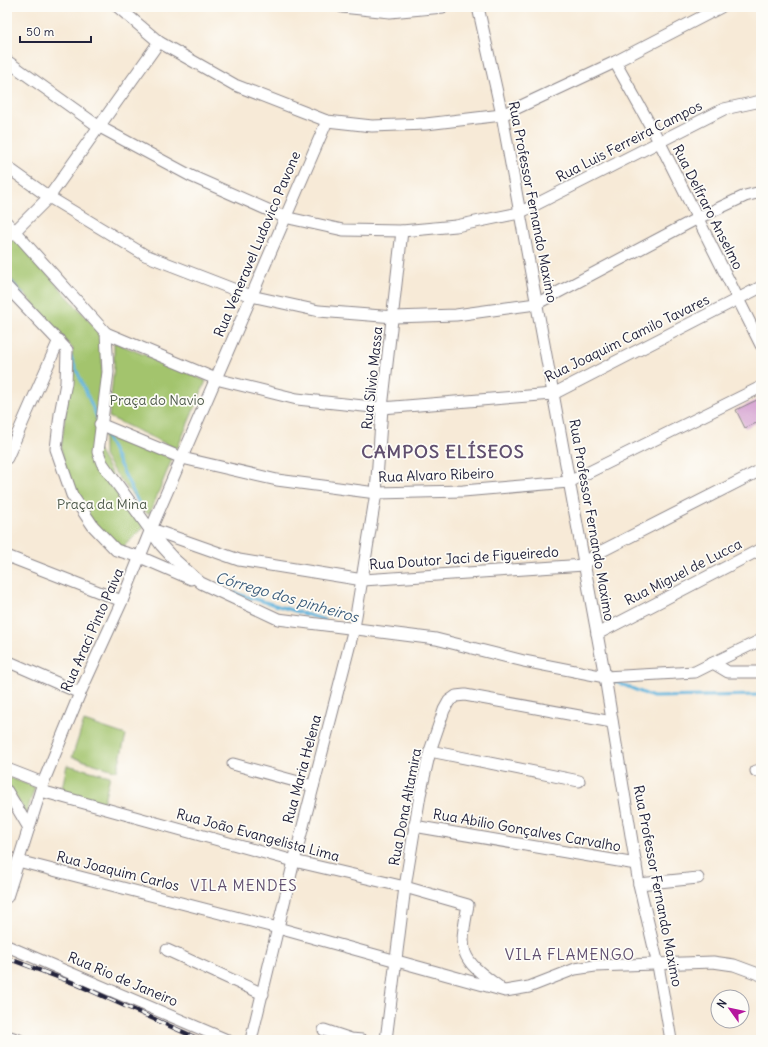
<svg xmlns="http://www.w3.org/2000/svg" width="768" height="1047" font-family="Delius,sans-serif">
<style>
.green{fill:#a3c46d;stroke:#627354}
.lines{fill:none;stroke-linecap:round;stroke-linejoin:round}
.stream{stroke:#62b5de;stroke-width:3}
.building{fill:#d7a6d3}
.street-casing{stroke:#8c8689;stroke-width:13}
.street{stroke:#fff;stroke-width:11}
.rail-casing{stroke:#22223b;stroke-width:4.5}
.rail{stroke:#fdfcf7;stroke-width:3;stroke-dasharray:9;stroke-linecap:butt}
.labels{text-anchor:middle;dominant-baseline:central;stroke-width:3.5;stroke-linejoin:round;paint-order:stroke}
.street-label{font-size:14px;fill:#22223b;stroke:#fdfcf7}
.park-label{font-size:14px;fill:#4f5b4c;stroke:#fdfcf7}
.water-label{font-size:15px;font-style:italic;fill:#3c5d7c;stroke:#fdfcf7}
.neighbourhood-label{font-size:15px;letter-spacing:1px;fill:#615070;stroke:#fdfcf7}
.district-label{font-size:18px;font-weight:bold;letter-spacing:1px;fill:#615070;stroke:#fdfcf7}
</style>
<rect width="100%" height="100%" fill="#fdfcf7"/>
<filter id="ink" filterUnits="userSpaceOnUse"><feTurbulence type="fractalNoise" baseFrequency=".025" numOctaves="2"/><feDisplacementMap in="SourceGraphic" scale="8" xChannelSelector="R" yChannelSelector="G"/><feConvolveMatrix kernelMatrix="1 2 1 2 8 2 1 2 1" color-interpolation-filters="sRGB"/></filter>
<filter id="wash" filterUnits="userSpaceOnUse"><feTurbulence type="fractalNoise" baseFrequency=".012" numOctaves="4" result="noise"/><feDisplacementMap in="SourceGraphic" scale="16" xChannelSelector="R" yChannelSelector="G"/><feGaussianBlur stdDeviation="0.9" result="paint"/><feColorMatrix in="noise" values="0 0 0 0 0 0 0 0 0 0 0 0 0 0 0 0 0 1.4 0 .05"/><feComposite in="paint" operator="in"/></filter>
<g filter="url(#wash)">
<rect width="100%" height="100%" fill="#f7ead7"/>
<g class="green">
<path d="M7,229l95,106v65l-8,44 50,83 -22,21 -31,-24 -19,-29 -11,-46 12,-100 -66,-75z"/>
<path d="M114,342l92,39 -29,68 -68,-32 5,-51z"/>
<path d="M104,431l68,28 -22,54h-4l-33,-43 -9,-14z"/>
<path d="M84,721l42,14 -9,36 -45,-14z"/>
<path d="M67,765l43,11 -7,28 -42,-11z"/>
<path d="M7,777l28,10 -9,27 -19,-32z"/>
</g>
<g class="lines">
<g class="stream">
<path d="M7,277l15,18"/>
<path d="M71,357l27,63"/>
<path d="M104,432l37,76"/>
<path d="M235,593l90,27"/>
<path d="M614,681l39,16 108,-2"/>
</g>
</g>
<g id="blocks">
<path class="building" d="M761,398v23l-16,7 -9,-18z"/>
</g>
</g>
<g filter="url(#ink)">
<use href="#blocks" fill-opacity="0" stroke="#8c8689" stroke-width="1"/>
<g class="lines">
<g class="street-casing">
<g id="street">
<path d="M118,7l41,35 76,43 92,36 45,5 54,-2 76,-9 113,-53 106,-55"/>
<path d="M342,7l48,5 53,-5"/>
<path d="M478,7l24,108 103,562 34,207 19,81 13,75"/>
<path d="M7,61l91,65 93,50 93,41 59,13 59,1 54,-5 63,-13 205,-104 37,-8"/>
<path d="M615,62l45,81 101,202"/>
<path d="M7,167l42,30 96,58 106,41 68,15 75,6 62,-2 80,-11 162,-86 47,-22 16,-4"/>
<path d="M7,223l99,110 2,39 -10,80 4,11 59,82 12,13 28,25 77,36 158,20 88,22 81,16 90,-5 18,-9 15,9h33"/>
<path d="M7,239l42,-42 110,-155"/>
<path d="M7,287l60,63 -1,33 -6,31 -4,35 16,46 21,31 23,24 24,7 51,22"/>
<path d="M106,333l110,46 81,20 85,9 171,-14 208,-107"/>
<path d="M100,424l82,34 95,22 99,13 87,-2 106,-9 192,-95"/>
<path d="M7,458l52,-118"/>
<path d="M151,529l88,31 124,20 221,-15 12,-11 165,-84"/>
<path d="M7,556l115,45"/>
<path d="M597,634l164,-85"/>
<path d="M7,661l73,32"/>
<path d="M713,663l48,-23"/>
<path d="M430,751l149,30"/>
<path d="M233,764l80,22"/>
<path d="M7,769l36,14"/>
<path d="M756,771l5,-1"/>
<path d="M7,791l22,37"/>
<path d="M41,791l253,70 111,26 63,18c-9,47 -9,53 30,81"/>
<path d="M414,826l222,38"/>
<path d="M18,861l260,67 227,63 24,-4 46,-18 20,-3 118,-4 21,3 27,10"/>
<path d="M639,884l59,-6"/>
<path d="M7,897l36,-114 37,-90 42,-92 29,-72 176,-408"/>
<path d="M7,946l220,94"/>
<path d="M167,950l96,44"/>
<path d="M324,1030l27,9 11,1"/>
<path d="M7,1036l12,4"/>
<path d="M251,1040l43,-179 60,-233 22,-135 6,-85 20,-177"/>
<path d="M386,1040l19,-153 15,-92 10,-44 14,-41 5,-9 7,-5 9,-1 147,27"/>
</g>
</g>
<use href="#street" class="street"/>
<g class="rail-casing">
<path id="rail" d="M7,958l69,26 125,56"/>
</g>
<use href="#rail" class="rail"/>
</g>
</g>
<g class="labels">
<g class="street-label">
<text transform="translate(629 141) rotate(-27)">Rua Luis Ferreira Campos</text>
<text transform="translate(533 202) rotate(79)">Rua Professor Fernando Maximo</text>
<text transform="translate(708 207) rotate(63)">Rua Delfraro Anselmo</text>
<text transform="translate(257 244) rotate(-67)">Rua Veneravel Ludovico Pavone</text>
<text transform="translate(627 338) rotate(-26)">Rua Joaquim Camilo Tavares</text>
<text transform="translate(372 378) rotate(-84)">Rua Silvio Massa</text>
<text transform="translate(436 475) rotate(-2)">Rua Alvaro Ribeiro</text>
<text transform="translate(592 520) rotate(80)">Rua Professor Fernando Maximo</text>
<text transform="translate(464 558) rotate(-4)">Rua Doutor Jaci de Figueiredo</text>
<text transform="translate(683 572) rotate(-27)">Rua Miguel de Lucca</text>
<text transform="translate(92 630) rotate(-66)">Rua Araci Pinto Paiva</text>
<text transform="translate(302 769) rotate(-75)">Rua Maria Helena</text>
<text transform="translate(405 807) rotate(-79)">Rua Dona Altamira</text>
<text transform="translate(527 830) rotate(10)">Rua Abilio Gonçalves Carvalho</text>
<text transform="translate(258 835) rotate(15)">Rua João Evangelista Lima</text>
<text transform="translate(118 871) rotate(14)">Rua Joaquim Carlos</text>
<text transform="translate(658 886) rotate(79)">Rua Professor Fernando Maximo</text>
<text transform="translate(123 979) rotate(23)">Rua Rio de Janeiro</text>
</g>
<g class="park-label">
<text x="157" y="400">Praça do Navio</text>
<text x="102" y="504">Praça da Mina</text>
</g>
<g class="water-label">
<text transform="translate(287 597) rotate(16)">Córrego dos pinheiros</text>
</g>
<g class="neighbourhood-label">
<text x="244" y="885">VILA MENDES</text>
<text x="570" y="954">VILA FLAMENGO</text>
</g>
<g class="district-label">
<text x="443" y="451">CAMPOS ELÍSEOS</text>
</g>
</g>
<rect width="768" height="1047" fill="none" stroke="#fdfcf7" stroke-width="24"/>
<g transform="translate(730 1009) rotate(303)"><circle r="19" fill="#fdfcf7" stroke="#a5a5ac"/>
<path d="M0-3L7 15L0 10L-7 15Z" fill="#b5179e"/>
<text y="-6" font-size="11" font-weight="bold" text-anchor="middle" fill="#22223b">N</text>
</g>
<path d="M20 36v6h71v-6" fill="none" stroke="#22223b" stroke-width="2"/>
<text x="26" y="36" font-size="12" fill="#22223b" stroke="#fdfcf7" stroke-width="3" paint-order="stroke">50 m</text>
</svg>
